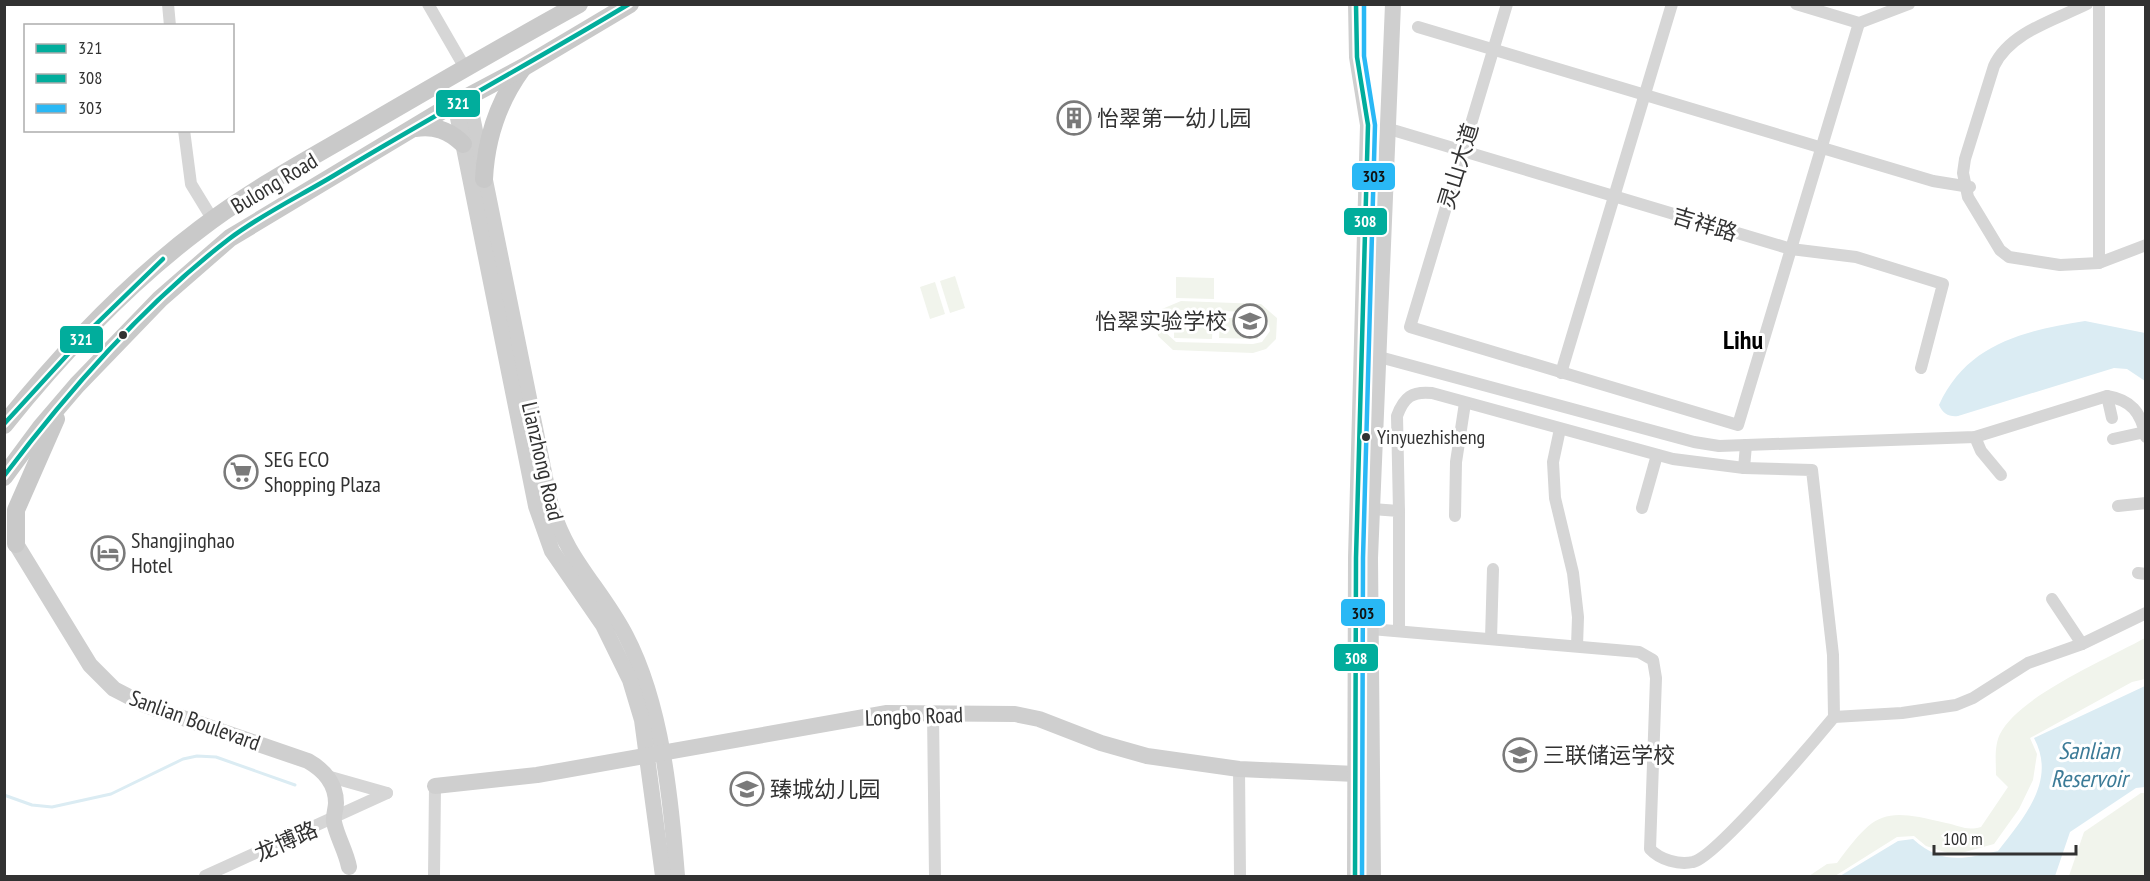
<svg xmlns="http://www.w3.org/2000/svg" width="2150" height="881" font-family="'PT Sans Narrow','Noto Sans SC',sans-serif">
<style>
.green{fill:#f1f4ec;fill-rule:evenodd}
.water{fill:#dbecf3}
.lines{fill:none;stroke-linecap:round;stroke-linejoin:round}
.stream{stroke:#dbecf3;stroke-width:3}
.street{stroke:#d6d6d6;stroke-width:12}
.secondary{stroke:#cfcfcf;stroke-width:16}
.primary{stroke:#c9c9c9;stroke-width:18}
.bus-1-casing{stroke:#fff;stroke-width:9}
.bus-2-casing{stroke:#fff;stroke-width:9}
.bus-3-casing{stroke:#fff;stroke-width:9}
.bus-1{stroke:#01ad9c;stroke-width:4.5}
.bus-2{stroke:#01ad9c;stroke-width:4.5}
.bus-3{stroke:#29b8f5;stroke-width:4.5}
.bus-dot{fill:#323232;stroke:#fff;stroke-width:2}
.labels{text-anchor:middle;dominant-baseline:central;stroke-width:6;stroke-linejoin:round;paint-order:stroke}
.bus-label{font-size:20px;fill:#323232;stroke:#fff;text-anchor:start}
.poi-label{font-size:22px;fill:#323232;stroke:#fff;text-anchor:start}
.street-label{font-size:22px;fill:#323232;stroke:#fff}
.water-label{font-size:24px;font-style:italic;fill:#3c7b97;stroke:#fff}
.quarter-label{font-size:26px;font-weight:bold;fill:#000;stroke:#fff}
.line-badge{stroke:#fff;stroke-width:2}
.badge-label{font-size:16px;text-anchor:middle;font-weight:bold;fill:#fff}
.pale-badge-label{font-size:16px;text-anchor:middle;font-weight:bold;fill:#111}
</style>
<rect width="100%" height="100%" fill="#fff"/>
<g class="green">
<path d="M955,276l10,32 -15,5 -10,-32z"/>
<path d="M1176,277l38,1v21l-38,-1z"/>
<path d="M935,282l10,32 -15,5 -10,-32z"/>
<path d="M1181,301l80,3 16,14 -1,21 -10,10 -13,4 -80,-3 -15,-14 -2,-14 6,-13zM1177,310l81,2 10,9 2,10 -8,11 -9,2 -77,-2 -10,-9c-3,-11 1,-18 11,-23z"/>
<path d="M1174,317l39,1 -1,21 -38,-1z"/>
<path d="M1220,318h38v21l-39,-1z"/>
<path d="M2145,638v41l-13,3 -102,56 7,16 -4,26 -14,29 -25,35 -40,11 -28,-9 -12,-10 -17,1 -62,39h-26l18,-12 10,-1c38,-51 45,-56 109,-40 15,3 20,8 35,4l27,-40 -12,-12c0,-13 -2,-29 4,-41 19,-38 107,-75 145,-96z"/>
<path d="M2141,793h4v83h-76l15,-44z"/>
</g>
<g class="water">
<path d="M2085,321l60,12v48l-18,-12 -13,-1 -156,48c-9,1 -15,-2 -19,-11 28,-61 84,-74 146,-84z"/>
<path d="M2145,686v101l-9,1 -66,44 -15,44h-215l58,-35 15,-2c29,26 51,20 85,12 26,-34 59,-70 36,-113z"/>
</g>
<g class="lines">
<path class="stream" d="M4,795l28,10 20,2 59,-13 72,-35 14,-3 19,1 79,28"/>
<g class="street">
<path d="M168,4l2,22"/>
<path d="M428,4l37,64"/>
<path d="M1507,4l-97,323 328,98 121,-402"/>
<path d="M1796,4l63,19 50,-19"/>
<path d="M2087,4c-32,16 -77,28 -93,62l-29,93 -2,14 5,24 32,53 9,7 51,8 39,-2 47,-18"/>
<path d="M2099,4v259"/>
<path d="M1418,27l515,154 37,6"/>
<path d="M1386,128l405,121 65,8 87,27 -22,84"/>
<path d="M184,130l7,54 22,36"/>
<path d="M1372,355l322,87 25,4 256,-9 132,-41c24,4 34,16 39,41"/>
<path d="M1561,373l111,-369"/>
<path d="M2107,396l5,22"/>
<path d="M1560,429l-7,33 2,36 18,75 5,44 -1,29"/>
<path d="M1975,437l6,14 20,24"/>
<path d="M2113,439l32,-7"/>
<path d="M2118,506l28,-3"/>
<path d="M1642,508l15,-53"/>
<path d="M1372,509l27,2v120"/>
<path d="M1399,511l-2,-95c7,-19 15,-25 35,-23l241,66 71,9 2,-23"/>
<path d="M1455,516l1,-54 9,-59"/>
<path d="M2138,573l8,1"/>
<path d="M2052,599l30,45"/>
<path d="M1371,629l268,23 14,8 3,18 -6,171c10,11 29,16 43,13 22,-4 122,-122 141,-145l-1,-62 -21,-185 -68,-2"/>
<path d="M1491,639l2,-70"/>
<path d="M933,713l2,163"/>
<path d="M1834,717l68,-4 54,-8 17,-7 55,-35 54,-19 64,-31"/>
<path d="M1239,769l1,107"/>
<path d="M327,776l60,17"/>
<path d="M205,876l182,-83"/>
<path d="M434,876l1,-90"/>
</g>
<g class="secondary">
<path d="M468,96l82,406c16,58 50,84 76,134 36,69 45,164 51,240"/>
<path d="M455,103l81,403 16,45 51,74 27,55 12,40 21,156"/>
<path d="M16,544l74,121 24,24 31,16 163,56c16,9 28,23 28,42 0,6 -3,13 -2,19 3,15 12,29 15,45"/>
<path d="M435,786l102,-11 350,-62 128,1 24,5 62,24 46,13 92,13 117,5"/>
<path d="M1355,876l1,-318 12,-433 -11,-68 -1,-53"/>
<path d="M1373,876l-3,-318 23,-554"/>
</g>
<g class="primary">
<path d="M415,128c19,-3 34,2 48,16"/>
<path d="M484,179c2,-41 14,-77 38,-110"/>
<path d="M4,425c57,-71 123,-141 196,-196 51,-39 107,-69 162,-101 72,-42 144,-84 217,-124"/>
<path d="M4,477l37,-50 36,-42 83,-86 70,-61 213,-128 81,-43 106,-63"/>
<path d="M16,544v-34l40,-91"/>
</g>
<g class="bus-1-casing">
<g id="bus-1">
<path d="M4,424l87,-95 72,-70"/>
<path d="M4,476c65,-86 139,-171 225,-237 33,-25 73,-44 109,-66 96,-58 195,-111 291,-169"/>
</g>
</g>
<g class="bus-2-casing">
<path id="bus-2" d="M1355,876l1,-318 12,-433 -11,-68 -1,-53"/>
</g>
<g class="bus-3-casing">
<path id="bus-3" d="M1362,876l1,-318 12,-433 -11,-69v-52"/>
</g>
<use href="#bus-1" class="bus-1"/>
<use href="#bus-2" class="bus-2"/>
<use href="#bus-3" class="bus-3"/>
</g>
<defs>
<g id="building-ring" transform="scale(1.725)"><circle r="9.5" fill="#fff" stroke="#7a7a7a" stroke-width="1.5"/><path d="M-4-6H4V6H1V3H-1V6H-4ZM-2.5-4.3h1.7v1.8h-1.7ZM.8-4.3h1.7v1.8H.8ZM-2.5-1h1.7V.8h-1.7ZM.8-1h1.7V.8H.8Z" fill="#7a7a7a"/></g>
<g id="school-ring" transform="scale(1.725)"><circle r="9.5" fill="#fff" stroke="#7a7a7a" stroke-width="1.5"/><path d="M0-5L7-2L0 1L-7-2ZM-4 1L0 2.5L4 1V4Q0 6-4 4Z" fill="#7a7a7a"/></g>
<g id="supermarket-ring" transform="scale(1.725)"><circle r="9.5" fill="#fff" stroke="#7a7a7a" stroke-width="1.5"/><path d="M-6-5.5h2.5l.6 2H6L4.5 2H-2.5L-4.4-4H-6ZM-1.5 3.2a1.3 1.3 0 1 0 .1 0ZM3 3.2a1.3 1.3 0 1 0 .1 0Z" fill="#7a7a7a"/></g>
<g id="hotel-ring" transform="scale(1.725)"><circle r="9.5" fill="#fff" stroke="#7a7a7a" stroke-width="1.5"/><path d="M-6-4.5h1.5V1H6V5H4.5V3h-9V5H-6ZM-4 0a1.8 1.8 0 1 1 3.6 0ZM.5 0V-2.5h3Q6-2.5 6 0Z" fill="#7a7a7a"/></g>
</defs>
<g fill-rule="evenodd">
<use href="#building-ring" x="1074" y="118"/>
<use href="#school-ring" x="1250" y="321"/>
<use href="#supermarket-ring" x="241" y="472"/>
<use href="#hotel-ring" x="108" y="553"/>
<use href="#school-ring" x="1520" y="755"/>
<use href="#school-ring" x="747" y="789"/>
</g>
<g class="bus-dot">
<circle cx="123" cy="335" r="5"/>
<circle cx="1366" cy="437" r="5"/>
</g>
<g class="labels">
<g class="bus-label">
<text x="1377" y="437">Yinyuezhisheng</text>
</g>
<g class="poi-label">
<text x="1097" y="118">怡翠第一幼儿园</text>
<text x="1227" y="321" text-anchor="end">怡翠实验学校</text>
<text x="264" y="459">SEG ECO<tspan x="264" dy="25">Shopping Plaza</tspan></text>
<text x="131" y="540">Shangjinghao<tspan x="131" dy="25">Hotel</tspan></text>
<text x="1543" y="755">三联储运学校</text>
<text x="770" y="789">臻城幼儿园</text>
</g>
<g class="street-label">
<text transform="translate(1458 166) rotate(-73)">灵山大道</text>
<text transform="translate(274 183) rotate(-31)">Bulong Road</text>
<text transform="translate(1705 224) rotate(17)">吉祥路</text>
<text transform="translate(543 461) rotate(77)">Lianzhong Road</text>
<text transform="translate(914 716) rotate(-2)">Longbo Road</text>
<text transform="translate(195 720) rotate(20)">Sanlian Boulevard</text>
<text transform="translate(286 841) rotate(-24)">龙博路</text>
</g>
<g class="water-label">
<text x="2089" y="750">Sanlian<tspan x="2089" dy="28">Reservoir</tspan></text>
</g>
<g class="quarter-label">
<text x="1743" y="339">Lihu</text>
</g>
</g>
<g class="line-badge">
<rect x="435" y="89" width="46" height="29" rx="6" fill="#01ad9c"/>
<rect x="1351" y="162" width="45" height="29" rx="6" fill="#29b8f5"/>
<rect x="1343" y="207" width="45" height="29" rx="6" fill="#01ad9c"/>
<rect x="59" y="325" width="45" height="29" rx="6" fill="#01ad9c"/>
<rect x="1340" y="598" width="46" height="29" rx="6" fill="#29b8f5"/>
<rect x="1333" y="643" width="46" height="29" rx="6" fill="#01ad9c"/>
</g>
<g class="badge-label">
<text x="458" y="109">321</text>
<text x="1365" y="227">308</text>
<text x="81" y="345">321</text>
<text x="1356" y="664">308</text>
</g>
<g class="pale-badge-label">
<text x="1374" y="182">303</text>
<text x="1363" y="619">303</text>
</g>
<rect width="2150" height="881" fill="none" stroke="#323232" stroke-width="12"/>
<rect x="24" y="24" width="210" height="108" fill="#ffffff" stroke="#adadad" stroke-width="1.5"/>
<rect x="36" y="44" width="30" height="9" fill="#01ad9c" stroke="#adadad" stroke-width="1.5"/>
<text x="78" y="54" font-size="18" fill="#323232">321</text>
<rect x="36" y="74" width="30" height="9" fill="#01ad9c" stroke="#adadad" stroke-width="1.5"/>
<text x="78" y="84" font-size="18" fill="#323232">308</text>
<rect x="36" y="104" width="30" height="9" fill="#29b8f5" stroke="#adadad" stroke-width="1.5"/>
<text x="78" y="114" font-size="18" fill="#323232">303</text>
<path d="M1934 845v9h142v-9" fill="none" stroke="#323232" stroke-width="3"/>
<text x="1943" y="845" font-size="18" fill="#323232" stroke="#ffffff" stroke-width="4.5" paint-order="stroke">100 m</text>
</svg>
